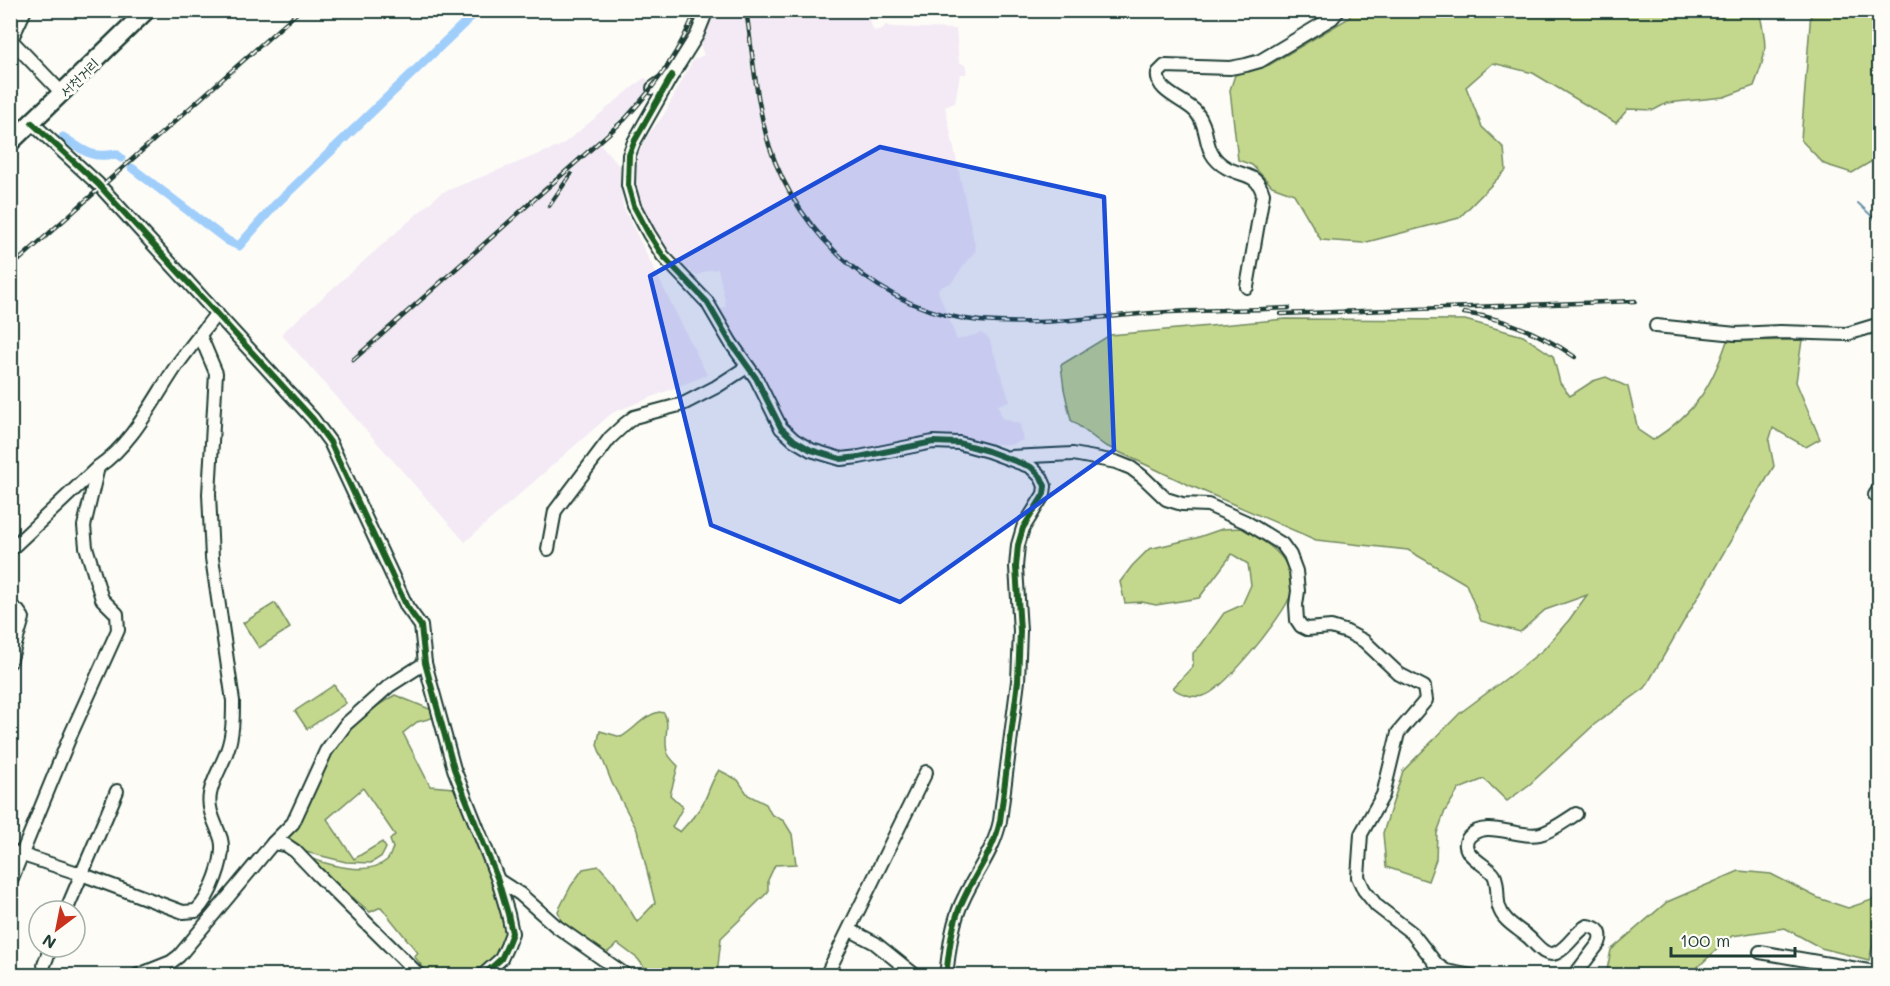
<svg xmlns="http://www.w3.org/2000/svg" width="1890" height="986" font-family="Mali,'Poor Story',sans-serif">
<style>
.built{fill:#f3eaf5}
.green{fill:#c4d88d;stroke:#728a60;stroke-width:1.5}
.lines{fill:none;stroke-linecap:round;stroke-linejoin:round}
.stream{stroke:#6c94ab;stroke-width:2}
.canal{stroke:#a0cefb;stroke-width:9}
.minor-casing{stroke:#1f3d34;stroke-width:16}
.major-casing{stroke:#1f3d34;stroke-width:21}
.minor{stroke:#fdfcf7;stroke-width:12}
.major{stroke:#fdfcf7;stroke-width:16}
.rail-casing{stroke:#1f3d34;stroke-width:4.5}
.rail{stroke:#fdfcf7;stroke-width:2;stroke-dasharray:7;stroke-linecap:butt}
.cycleway-casing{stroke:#fdfcf7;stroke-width:10}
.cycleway{stroke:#1b5e20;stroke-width:6}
.marked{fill:#1d4ed8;fill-opacity:0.2;stroke:#1d4ed8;stroke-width:4.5;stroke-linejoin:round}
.labels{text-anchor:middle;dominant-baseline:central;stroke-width:6;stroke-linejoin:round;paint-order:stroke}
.street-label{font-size:15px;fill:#1f3d34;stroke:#fdfcf7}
</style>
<rect width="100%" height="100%" fill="#fdfcf7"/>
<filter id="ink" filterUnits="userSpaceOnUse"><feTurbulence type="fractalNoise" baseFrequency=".0167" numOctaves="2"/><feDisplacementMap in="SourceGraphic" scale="12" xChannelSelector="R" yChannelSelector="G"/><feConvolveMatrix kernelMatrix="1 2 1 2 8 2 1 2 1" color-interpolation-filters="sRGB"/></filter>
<g filter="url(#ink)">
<g class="built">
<path d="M711,11h152l3,1 8,19 8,-2 4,-4 5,2 65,2 3,33 8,4 -1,8h-6l-5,29 -10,4 31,143 -25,33 -12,5 -1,3 19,49 24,-7 8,5 21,63 -12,4 4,13 18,6 3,16 -12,5 -35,-3 -8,-5 -6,4 -112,13 -20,-1 -13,-5 -25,-16 -76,-121 10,-5 -8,-37 -9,1 -11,5 -7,-1v-4l-8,1 -9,-7 -22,-37 -12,-27 -4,-18 2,-27 10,-20 15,-19 30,-56 11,-5 -3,-7 1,-13z"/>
<path d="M644,78l7,3 -7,17 -47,42 23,27 3,40 84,168 -95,38 -147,129 -184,-208 160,-141 121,-48z"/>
</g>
<g class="green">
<path d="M1353,11h406c9,37 8,40 -5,75l-30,11 -57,6 -13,7 -26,-1 -12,14 -83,-50 -40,-10 -27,24 16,40 22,21 2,22 -47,48 -96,25 -42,-3 -27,-46 -22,-8 -20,-21 -14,-5 -8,-70 5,-15 34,-10 80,-47z"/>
<path d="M1811,11h68v146l-27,16 -28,-9 -23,-24z"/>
<path d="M1286,319l179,1 58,16 30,20 7,27 10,13 23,-15 13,-4 22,10 10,43 15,10c42,-27 58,-52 74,-99l75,-1 -6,42 24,57 -14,8 -33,-19 -4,13 5,25 -129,222 -50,36 -65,60 -23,17 -23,-22 -25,10 -14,22 -8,22 -1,26 -8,22 -42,-14 -3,-34 20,-62 57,-58 59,-44 24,-19 26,-30 18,-25 -42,15 -25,22 -39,-11 -15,-37 -58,-34 -92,-10 -127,-55 -85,-40 -33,-25 -7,-31 -3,-24 49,-30z"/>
<path d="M1242,528c20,12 45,25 50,51 2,6 -1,17 -4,22 -10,20 -64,90 -85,95 -10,2 -23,-2 -30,-8l20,-22v-13l8,-8 23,-32 18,-8 9,-20 -3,-21 -16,-10 -33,44 -43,7 -14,-3 -17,1 -5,-21 12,-16 17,-17 47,-11 26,-9z"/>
<path d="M275,603l15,25 -31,20 -16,-25z"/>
<path d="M334,685l12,18 -39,26 -12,-18z"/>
<path d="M395,695l37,15v8l-15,4 -14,11 27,53 24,2 45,111 8,31 -2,11 -14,23 -15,10 -47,1 -15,-19 4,-3 -37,-46 -11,5 -46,-39 -15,-15c21,7 59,19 78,2 3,-2 4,-9 6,-12l-3,-8 5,-5 -32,-47 -36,31 27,40 28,-17 4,6 -4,8 -11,7 -25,-1 -44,-11 -18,-14c27,-24 30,-59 49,-88 17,-25 36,-39 62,-54z"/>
<path d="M659,712l5,1c7,12 -2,28 4,41 2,4 7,9 10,12l-8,29 13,12 -11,20 8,5c7,-8 16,-17 22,-27 7,-12 8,-22 17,-35l19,10 10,15 18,9 5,10 13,7 8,13 4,30 -21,1 -7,15v12l-47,46 -4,37h-67l-12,-16 -20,-15 -13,10 -42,-28 -5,-15 13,-25 12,-17 16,-3 15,17 23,39 18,-19 -18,-73 -25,-47 -15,-38 3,-14 21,6c13,-7 23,-22 38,-25z"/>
<path d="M1739,871l32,3 47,24 30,10 24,-8 7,-12v40l-3,4 -7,28 -48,-12 -36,-20 -53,8 -43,39h-83l5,-25 56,-48z"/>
</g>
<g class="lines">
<path class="stream" d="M1858,203l22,21"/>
<g class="canal">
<path d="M63,137c21,13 26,22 53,17l5,4"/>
<path d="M132,168l96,73 11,5 36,-41 203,-195"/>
</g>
<g class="minor-casing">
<g id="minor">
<path d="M25,10l-14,30 51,53"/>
<path d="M672,75l-38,67 -5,13 -1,30 6,21 15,28 14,22 44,46 24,41 25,35 25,50 13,12 17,10 30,9 18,-2 74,-15 26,1 29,8 43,16 10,10 4,9 -1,8 -21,34 -5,17 -2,22 4,64 -2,50 -18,140c-6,29 -24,51 -36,77 -12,23 -15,52 -18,78"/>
<path d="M653,88l19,-13 25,-40 10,-25"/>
<path d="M32,123l66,61 215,235 17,23 77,165 14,19 4,37 29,106 44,111 10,34 4,19 -5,13 -6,13 -19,17"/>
<path d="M1247,287l16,-93c-6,-21 -19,-17 -36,-26 -27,-15 -15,-37 -31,-56 -10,-12 -41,-20 -38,-39l7,-7 65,2 16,-3 14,-4 72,-43 7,-8"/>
<path d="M1656,326l80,8 44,-2 67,2 33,-10"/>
<path d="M1010,457l63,-3 43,8 15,6 12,9 23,22 16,5 26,1 38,17 36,22 8,11 6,16 2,20 -2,14 1,15 4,6 6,3 24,-2 16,5 17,9 35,33 25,13 2,13 -28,33 -15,62 -22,39 -3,43 6,13 13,16 35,27 25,32 9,6 26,5"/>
<path d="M1875,495l5,-7"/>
<path d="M548,549l7,-38 55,-73 15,-14 9,-7 49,-13 33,-17 31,-20"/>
<path d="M10,550l88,-83c36,-25 55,-67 79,-102 13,-18 27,-35 40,-52"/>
<path d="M10,606l8,5 5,7 -13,44"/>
<path d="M273,843l13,2 9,6 22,23 103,102"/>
<path d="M10,851l71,23 102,38 13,-1c14,-13 30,-53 25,-72 -5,-16 -14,-28 -11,-45 3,-16 12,-28 17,-43 6,-16 6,-33 6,-50l-21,-143 -3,-64 7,-121 -16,-38"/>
<path d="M498,880l22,14 36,32 71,50"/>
<path d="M10,883l61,-149 47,-104 -1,-16 -15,-15 -16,-52 -2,-21 14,-59"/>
<path d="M66,911l51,-120"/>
<path d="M850,930l25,13 41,33"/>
<path d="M1760,952l120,21"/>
<path d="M44,965l7,-18"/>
<path d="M136,976l35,-14 8,-6 94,-113 20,-20 33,-72 20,-27 43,-38 36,-23"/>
<path d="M826,976l100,-204"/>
<path d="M1574,976l25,-33c4,-10 -1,-16 -12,-17 -12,6 -18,21 -31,27 -12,5 -21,-11 -29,-17 -11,-9 -24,-15 -28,-29 -3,-10 0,-23 -5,-32 -6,-10 -38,-22 -25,-38 16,-19 49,2 71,-3 12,-3 25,-13 36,-20"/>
</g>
</g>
<g class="major-casing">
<path id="major" d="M10,143l137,-133"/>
</g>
<use href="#minor" class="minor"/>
<use href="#major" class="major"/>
<g class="rail-casing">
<g id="rail">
<path d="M746,10c7,44 10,93 23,135 30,93 113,166 211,176 58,5 116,-4 173,-8 45,-3 91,-3 136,-5"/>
<path d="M549,206l22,-32"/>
<path d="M10,268l290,-258"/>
<path d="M1464,313c40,5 78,21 111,44"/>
<path d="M1281,314l354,-13"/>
<path d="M353,360l272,-241c30,-32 55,-67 71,-109"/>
</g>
</g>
<use href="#rail" class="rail"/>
<g class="cycleway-casing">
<g id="cycleway">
<path d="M672,75l-38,67 -5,13 -1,30 6,21 15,28 14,22 44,46 24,41 25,35 25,50 13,12 17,10 30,9 18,-2 74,-15 26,1 29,8 43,16 10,10 4,9 -1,8 -21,34 -5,17 -2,22 4,64 -2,50 -18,140c-6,29 -24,51 -36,77 -12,23 -15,52 -18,78"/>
<path d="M32,123l66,61 215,235 17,23 77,165 14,19 4,37 29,106 44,111 10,34 4,19 -5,13 -6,13 -19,17"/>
</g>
</g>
<use href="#cycleway" class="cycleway"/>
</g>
</g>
<path class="marked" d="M880,147l224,50 10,253 -214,152 -189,-77 -61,-249z"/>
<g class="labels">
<g class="street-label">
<text transform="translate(79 77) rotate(-44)">서천거리</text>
</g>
</g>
<rect width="1890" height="986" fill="none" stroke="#fdfcf7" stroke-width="36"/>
<rect x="18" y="18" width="1854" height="950" fill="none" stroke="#1f3d34" stroke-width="2" filter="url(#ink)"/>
<g transform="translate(57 929) rotate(212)"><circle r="28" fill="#fdfcf7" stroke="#a4b0a9" stroke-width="1.5"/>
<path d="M0-4.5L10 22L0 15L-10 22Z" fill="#c8321e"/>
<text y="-9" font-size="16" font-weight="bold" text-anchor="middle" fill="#1f3d34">N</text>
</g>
<path d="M1671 947v9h124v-9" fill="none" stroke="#1f3d34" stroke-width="3"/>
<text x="1680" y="947" font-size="18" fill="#1f3d34" stroke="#fdfcf7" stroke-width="4.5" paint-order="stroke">100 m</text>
</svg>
